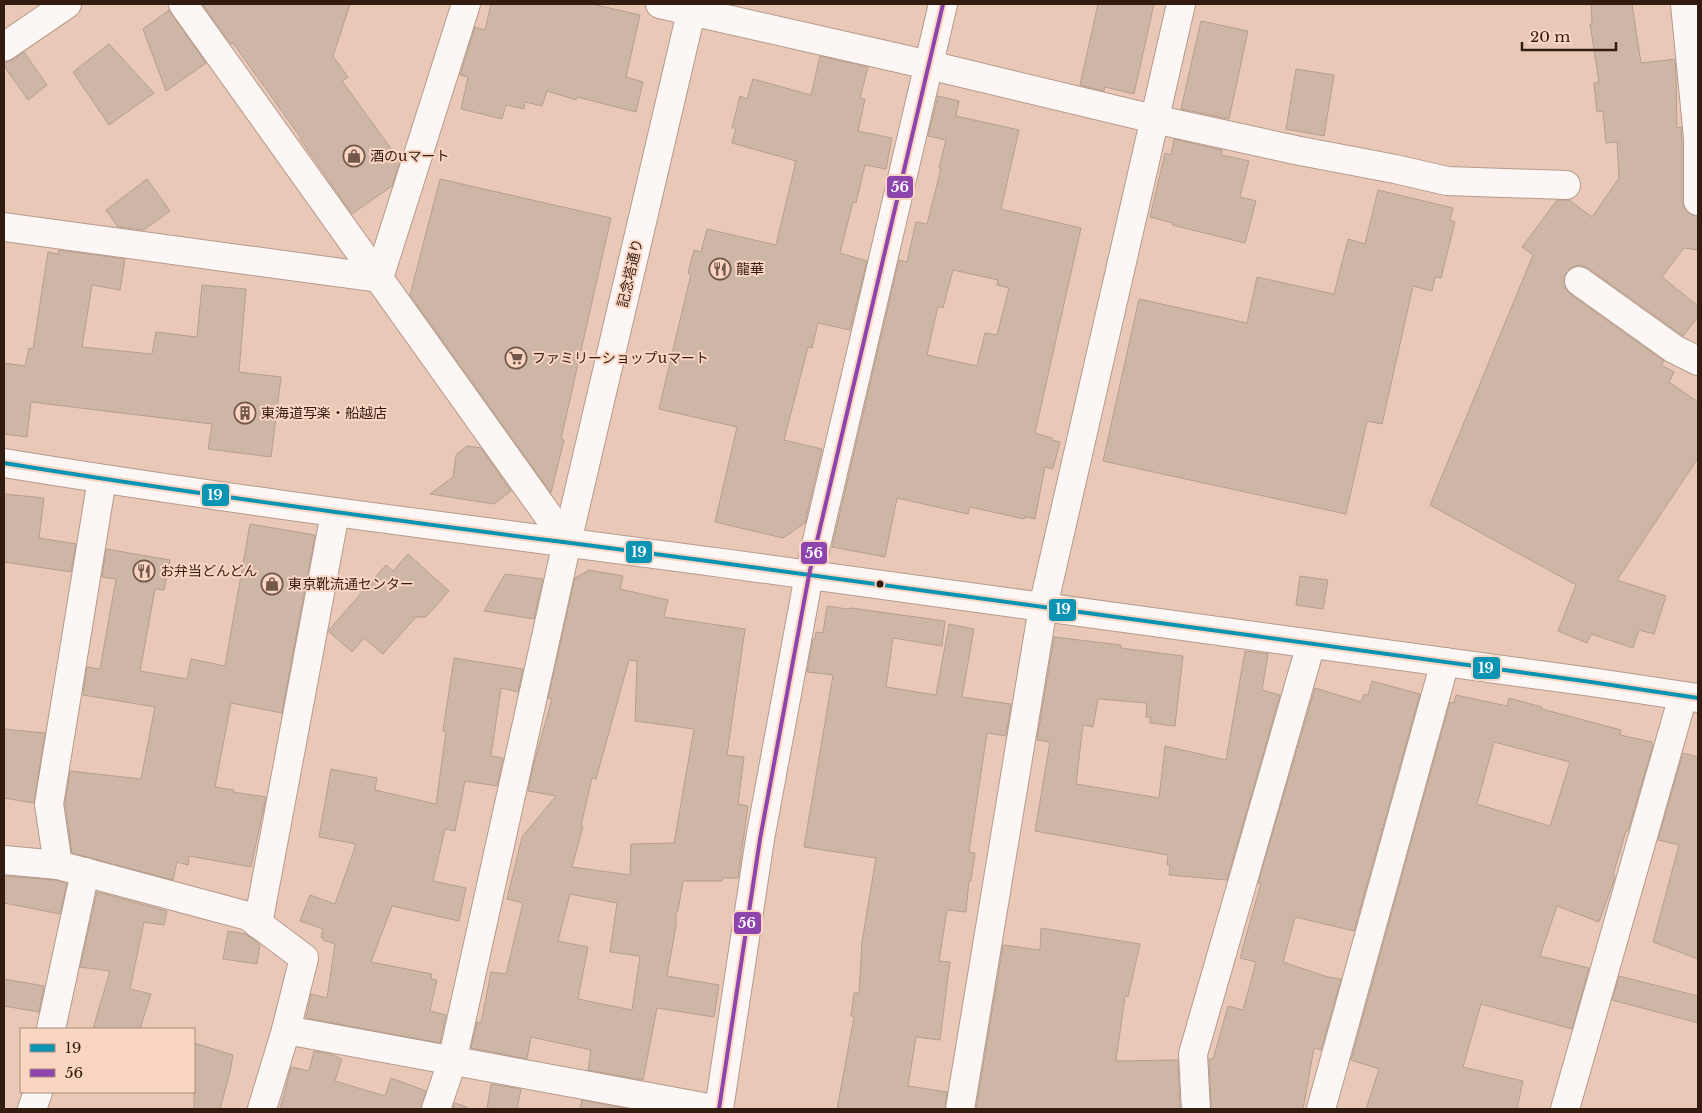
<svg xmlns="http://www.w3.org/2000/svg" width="1702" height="1113" font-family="'Libre Baskerville','Noto Sans JP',serif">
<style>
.building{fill:#cdb6a5;stroke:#b69f8f;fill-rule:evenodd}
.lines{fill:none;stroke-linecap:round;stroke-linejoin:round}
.minor-casing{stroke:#b59b8e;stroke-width:30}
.minor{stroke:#fcf7f4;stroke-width:28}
.bus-1-casing{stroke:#fad5c2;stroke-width:8}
.bus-2-casing{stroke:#fad5c2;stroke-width:8}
.bus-1{stroke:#0894b2;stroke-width:4}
.bus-2{stroke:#8e44ad;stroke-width:4}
.bus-dot{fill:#321c10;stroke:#fad5c2;stroke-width:2}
.labels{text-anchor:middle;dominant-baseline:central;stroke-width:4;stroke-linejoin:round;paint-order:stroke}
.poi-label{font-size:14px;fill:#321c10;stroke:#fad5c2;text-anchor:start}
.street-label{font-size:14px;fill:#321c10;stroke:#fad5c2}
.line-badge{stroke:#fad5c2;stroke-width:2}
.badge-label{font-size:14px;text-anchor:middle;font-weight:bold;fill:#fff}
</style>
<rect width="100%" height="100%" fill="#e9c8b7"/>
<g class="building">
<path d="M202,4h148l-17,52 15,21 -6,4 58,80 -8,25 -40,28 -52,-75 1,-1 -68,-95 -2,1z"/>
<path d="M491,4h101l48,11 -14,62 17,5 -7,30 -59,-15 -1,3 -29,-9 -5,15 -17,-4 -1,7 -18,-4 -4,14 -41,-10 7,-32 -8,-2 15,-48 10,3z"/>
<path d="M1098,4h56l-20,90 -29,-7 -1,4 -24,-6z"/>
<path d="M1591,4h41l9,59 34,-4 1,18 1,51 4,-1 1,16v58l2,7 6,6 8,3v33l-14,-2 -22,29 36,29v11l-15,19 -95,-68 -8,-3 -8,2 -5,5 -3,7 1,8 5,7 94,67 -3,4 13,7 -5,10 29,20v56l-81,122 49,16 -12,38 -15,-4 -6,18 -42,-14 -4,9 -29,-12 18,-46 -146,-80 103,-250 -11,-8 35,-47h12l23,17 27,-39 -2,-36 -11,1 -3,-32 -6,1 -3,-29 5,-1 -9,-58h2z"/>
<path d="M169,10l37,53 -40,28 -23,-62z"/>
<path d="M1201,21l47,10 -19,88 -48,-10z"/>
<path d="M109,44l45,49 -45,32 -36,-53z"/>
<path d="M24,52l23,33 -19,15 -24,-34v-4l8,-2z"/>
<path d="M820,56l48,11 -8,31 5,1 -7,32 34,7 -6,31 -21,-4 -9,38 -3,-1 -13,51 27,8 -17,69 -32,-7 -6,25 -4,-1 -24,93 38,9 -17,74 -22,15 -68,-16 22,-95 -78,-18 32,-135 -3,-1 6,-23 7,2 6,-23 69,16 20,-84 -64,-18 4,-15h-4l8,-32 7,3 6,-20 58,16z"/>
<path d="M1296,69l38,6 -10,61 -38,-7z"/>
<path d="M938,96l21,5 -3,15 63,14 -18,79 80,19 -46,205 17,5v2l8,2 -7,27 -8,-2 -10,52 -10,-2 -1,2 -54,-12 -2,7 -71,-16 -12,59 -53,-10 67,-287 8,2 9,-40 11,2 14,-55 -2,-1 7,-28 -18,-4zM953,270l45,10 -1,5 12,3 -12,47 -12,-2 -8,33 -50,-11 11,-49 5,2z"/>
<path d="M1174,139l48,11 -1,5 28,6 -9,36 16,4 -11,42 -73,-18 1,-2 -23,-6 15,-64 6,2z"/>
<path d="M147,179l23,32 -26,19 -26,-3 -12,-17z"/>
<path d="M440,179l171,39 -50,221 3,1 -13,53 -141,-198z"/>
<path d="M1378,190l75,18 -3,12 5,2 -14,56 -6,-1 -3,14 -19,-5 -31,138 -15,-3 -21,93 -243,-53 36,-162 108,24 10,-46 77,17 14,-55 17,5z"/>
<path d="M59,250l66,9 -5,31 -28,-5 -10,62 70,7 4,-22 41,5 5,-52 44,4 -7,83 42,5 -10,80 -63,-8 4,-25 -181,-22 -4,35 -23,-3v-71l21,3 4,-18 4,1 15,-97 10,2z"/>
<path d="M467,446l14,2 30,43 -17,13 -64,-10 23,-17 3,-22z"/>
<path d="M4,494l40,4 -5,40 37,6 -5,28 -67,-10z"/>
<path d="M250,524l65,11 -33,178 -51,-10 -16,84 19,3 -1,2 33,5 -15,70 -62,-11 -1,9 -11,-3 -4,18 -101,-27 -7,-49 5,-33 71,8 14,-72 -72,-12 4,-28 13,2 16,-90 -14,-2 4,-28 64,11 -6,30 -9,-1 -15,82 47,8 4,-20 34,7z"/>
<path d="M408,554l41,37 -23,26h-10l-33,37 -19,-16 -12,14 -23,-20v-2l57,-65 7,6z"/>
<path d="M589,570l34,6 -3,13 48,11 -4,17 81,12 -18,126 17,2 -6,47 10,2 -10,72h-15l-1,3h-39l-5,30 -2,1v14l-9,50 52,9 -5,32 -57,-9 -14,72 -55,-10 3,-20 -60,-13 -4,22 -56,-11 6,-26 4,1 10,-51 15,2 17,-71 -16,-4 15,-62 34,-41 -28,-5 6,-28 18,-64 -4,-1 27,-120zM629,660l8,1 -2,60 59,8 -20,114 -43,1 -1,31 -58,-8 11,-41 -2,-1 11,-47 4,1zM570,894l47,9 -7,49 30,4 -8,54 -54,-11 10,-52 -30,-6z"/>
<path d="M505,574l38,5 -9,40 -50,-8z"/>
<path d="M1300,576l28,4 -5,29 -27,-4z"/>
<path d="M827,606l20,3 4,-1 94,13 -3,25 -49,-8 -7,49 50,8 13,-71 25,5 -12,68 49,7 -5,32 -19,-3 -18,119 6,1 -4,28h-2l-3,31 -19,-2 -8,51 11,1 -10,78 -24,-3 -8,49 39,6 -2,17h-108l17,-92 -3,-1 3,-23h5l3,-51 14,-84 -72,-11 29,-172 -26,-3 6,-33h2l1,-7 7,1z"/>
<path d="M1054,637l67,8v3l62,8 -8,70 -25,-3 1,-6h-5l1,-14 -49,-4 -5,28 -10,-2 -7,59 83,14 6,-52 61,14 19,-109 23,3 -6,36 18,5 -53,185 -58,-5 1,-10h-3l1,-10 -133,-24 15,-89 -13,-2z"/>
<path d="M454,658l69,11 -5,23 -17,-4 -10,68 12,2 -6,28 -32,-5 -10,50 -10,-2 -12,52 33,7 -7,33 -67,-15 -21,56 61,12 -1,5 6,1 -7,31 16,4 -6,28 -134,-25 5,-24 16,4 8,-54 -12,-4 1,-2 -3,-1 2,-8 -23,-8 10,-26 25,9 21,-60 -37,-7 12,-68 46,9 -2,12 61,14 10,-72 -3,-1z"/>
<path d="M1372,681l48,13 -66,237 -59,-14 -12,45 45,15 13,2 -20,71 -7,-2 -11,61h-92l-2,-50h4l1,-3 14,-50 15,4 13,-48 -16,-4 21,-75h-3l57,-195 46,14 3,-8 4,1z"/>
<path d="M1456,695l51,11 2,-8 33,9v2l79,21 -1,5 32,7 1,3 -25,86h-2l-13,44 2,1 -2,7 -14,39 -42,-16 -17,50 49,12 -17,61 -91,-25 -18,63 60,14 -6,28h-151l13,-40 -28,-9 99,-358 4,1zM1494,742l76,20 -20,64 -73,-22z"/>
<path d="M4,729l41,4 -11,70 -30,-5z"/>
<path d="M1683,753l15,4v202l-45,-17 26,-97 -21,-5z"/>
<path d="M4,876l51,4 12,3 -7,31 -56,-11z"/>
<path d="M97,892l70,19 -3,14 -20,-3 -14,67 21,5 -11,35h-47l17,-58 -30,-4z"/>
<path d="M1041,928l99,16 -12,53 -3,-1 -9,65 62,-1 2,49h-204l27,-164 37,5z"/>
<path d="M228,931l18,3 14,11 -3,19 -34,-5z"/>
<path d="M1619,976l79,20v27l-86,-23z"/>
<path d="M4,979l40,7 -5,26 -35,-6z"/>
<path d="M194,1043l39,12 -3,17 -10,37h-26z"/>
<path d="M314,1051l16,3 12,5 -7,22 50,15 6,-18 35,13 -5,18h-141l11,-42 18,4z"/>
<path d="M491,1084l30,5 -4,20h-30z"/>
<path d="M582,1100l47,9h-49z"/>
<path d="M455,1103l12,4v2h-15z"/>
</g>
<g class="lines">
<g class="minor-casing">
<g id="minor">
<path d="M183,4l384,538"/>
<path d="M660,4l269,61 225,54 141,31 100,19 52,12 119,4"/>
<path d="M1685,4l13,134v63"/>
<path d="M4,47l63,-43"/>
<path d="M4,227l375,51 87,-274"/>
<path d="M1579,281l95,68 24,12"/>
<path d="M4,463c238,39 478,68 718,100 290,39 579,80 869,119l107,16"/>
<path d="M4,860l54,5 190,51 56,42 -18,72 -24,79"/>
<path d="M58,865l-9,-61 53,-325"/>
<path d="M258,924l77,-411"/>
<path d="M51,1029l34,-157"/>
<path d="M286,1030l428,79"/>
<path d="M32,1109l6,-17"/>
<path d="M436,1109l16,-47 115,-520 126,-538"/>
<path d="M719,1109l41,-270 49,-264 134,-571"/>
<path d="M960,1109l83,-502 138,-603"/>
<path d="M1196,1109l-3,-55 118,-410"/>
<path d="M1321,1109l124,-447"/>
<path d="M1565,1109l118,-413"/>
</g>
</g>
<use href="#minor" class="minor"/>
<g class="bus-1-casing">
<path id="bus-1" d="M4,463c238,39 478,68 718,100 290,39 579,80 869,119l107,16"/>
</g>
<g class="bus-2-casing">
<path id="bus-2" d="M719,1109l41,-270 49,-264 134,-571"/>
</g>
<use href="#bus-1" class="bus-1"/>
<use href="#bus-2" class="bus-2"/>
</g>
<defs>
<g id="shop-ring" transform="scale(1.125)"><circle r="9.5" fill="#fad5c2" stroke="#72584a" stroke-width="1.5"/><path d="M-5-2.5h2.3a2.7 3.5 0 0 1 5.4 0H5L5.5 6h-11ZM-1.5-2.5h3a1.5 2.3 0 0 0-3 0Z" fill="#72584a"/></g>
<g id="restaurant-ring" transform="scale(1.125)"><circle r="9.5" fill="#fad5c2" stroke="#72584a" stroke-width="1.5"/><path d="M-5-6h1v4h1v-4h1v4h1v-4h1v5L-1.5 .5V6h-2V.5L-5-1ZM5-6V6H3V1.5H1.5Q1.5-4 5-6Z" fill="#72584a"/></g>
<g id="supermarket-ring" transform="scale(1.125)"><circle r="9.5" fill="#fad5c2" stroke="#72584a" stroke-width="1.5"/><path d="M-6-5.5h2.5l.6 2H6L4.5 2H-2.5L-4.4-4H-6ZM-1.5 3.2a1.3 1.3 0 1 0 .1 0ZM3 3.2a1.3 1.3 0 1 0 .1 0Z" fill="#72584a"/></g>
<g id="building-ring" transform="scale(1.125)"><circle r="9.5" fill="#fad5c2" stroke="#72584a" stroke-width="1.5"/><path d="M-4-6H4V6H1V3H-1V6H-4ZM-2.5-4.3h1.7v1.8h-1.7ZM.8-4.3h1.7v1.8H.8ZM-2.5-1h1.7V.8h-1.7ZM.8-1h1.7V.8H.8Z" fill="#72584a"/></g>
</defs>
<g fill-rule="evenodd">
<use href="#shop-ring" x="354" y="156"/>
<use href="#restaurant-ring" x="720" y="269"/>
<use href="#supermarket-ring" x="516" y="358"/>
<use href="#building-ring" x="245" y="413"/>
<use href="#restaurant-ring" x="144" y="571"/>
<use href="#shop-ring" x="272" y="584"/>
</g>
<circle class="bus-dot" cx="880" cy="584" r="4.5"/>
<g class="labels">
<g class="poi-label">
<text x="370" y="156">酒のuマート</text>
<text x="736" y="269">龍華</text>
<text x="532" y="358">ファミリーショップuマート</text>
<text x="261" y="413">東海道写楽・船越店</text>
<text x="160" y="571">お弁当どんどん</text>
<text x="288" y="584">東京靴流通センター</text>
</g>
<g class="street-label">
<text transform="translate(630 273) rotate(-77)">記念塔通り</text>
</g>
</g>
<g class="line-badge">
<rect x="886" y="175" width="28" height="24" rx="5" fill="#8e44ad"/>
<rect x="201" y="483" width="29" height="24" rx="5" fill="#0894b2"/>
<rect x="625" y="540" width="28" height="24" rx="5" fill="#0894b2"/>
<rect x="800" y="541" width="28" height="24" rx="5" fill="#8e44ad"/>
<rect x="1048" y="598" width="29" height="24" rx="5" fill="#0894b2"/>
<rect x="1472" y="656" width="29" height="24" rx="5" fill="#0894b2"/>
<rect x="733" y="911" width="29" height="24" rx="5" fill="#8e44ad"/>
</g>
<g class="badge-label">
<text x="900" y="192">56</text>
<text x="215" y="500">19</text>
<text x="639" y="557">19</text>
<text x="814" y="558">56</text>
<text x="1063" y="614">19</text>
<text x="1486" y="673">19</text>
<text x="747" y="928">56</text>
</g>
<rect width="1702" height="1113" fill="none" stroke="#321c10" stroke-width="10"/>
<rect x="20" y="1028" width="175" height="65" fill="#fad5c2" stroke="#aa8b7b"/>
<rect x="30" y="1044" width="25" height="8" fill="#0894b2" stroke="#aa8b7b"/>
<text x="65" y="1053" font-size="15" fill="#321c10">19</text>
<rect x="30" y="1069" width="25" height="8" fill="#8e44ad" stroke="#aa8b7b"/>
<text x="65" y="1078" font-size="15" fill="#321c10">56</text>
<path d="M1522 42v8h94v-8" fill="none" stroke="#321c10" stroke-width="2.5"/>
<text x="1530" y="42" font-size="15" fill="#321c10" stroke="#fad5c2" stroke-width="4" paint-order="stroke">20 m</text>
</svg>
